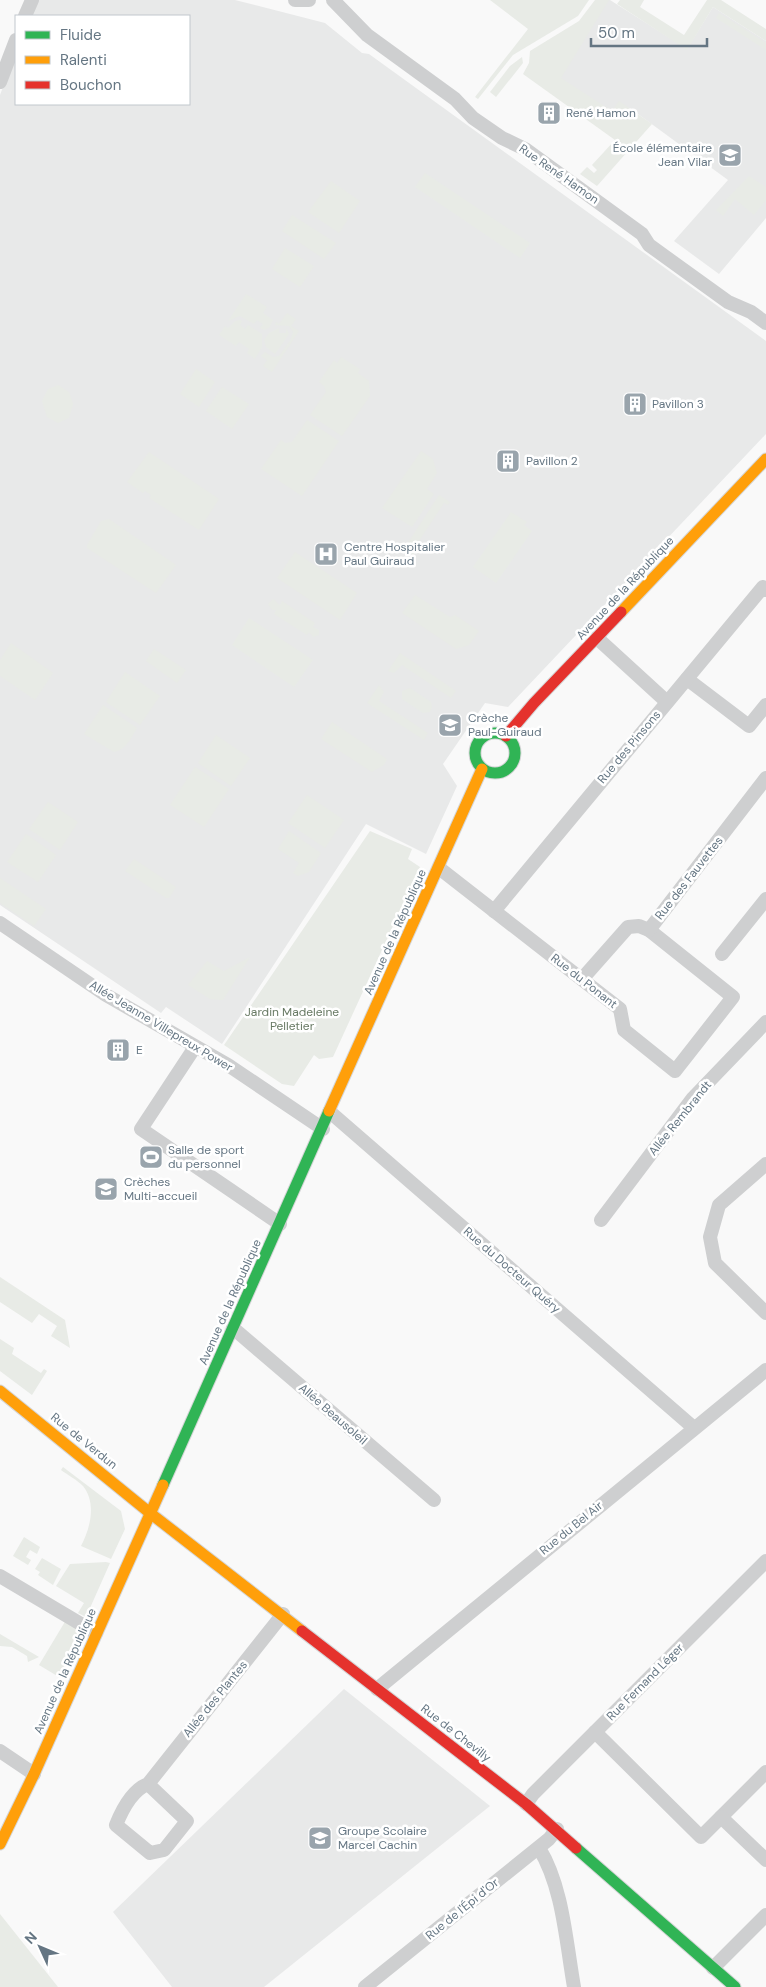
<svg xmlns="http://www.w3.org/2000/svg" width="766" height="1987" font-family="'DM Sans',sans-serif">
<style>
.built{fill:#e8e9e9}
.green{fill:#e8ebe6}
.lines{fill:none;stroke-linecap:round;stroke-linejoin:round}
.fast-casing{stroke:#d5d6d7;stroke-width:13}
.slow-casing{stroke:#d5d6d7;stroke-width:13}
.jam-casing{stroke:#d5d6d7;stroke-width:13}
.street{stroke:#cecfd0;stroke-width:14}
.fast{stroke:#30b455;stroke-width:11}
.slow{stroke:#ff9f0a;stroke-width:11}
.jam{stroke:#e5322d;stroke-width:11}
.labels{text-anchor:middle;dominant-baseline:central;stroke-width:5;stroke-linejoin:round;paint-order:stroke}
.poi-label{font-size:12px;fill:#657683;stroke:#fff;text-anchor:start}
.street-label{font-size:12px;fill:#657683;stroke:#fff}
.park-label{font-size:12px;fill:#687a64;stroke:#fff}
</style>
<rect width="100%" height="100%" fill="#f9f9f9"/>
<g class="built">
<path d="M37,0h198l90,23 37,30 7,1 397,287v93l-258,273 -23,-4 -42,61 14,22 -31,68 -60,-30 -144,220 -56,-37 -5,6 -161,-108v-810l16,-42v51h173v-88h-158z"/>
<path d="M602,0h8l77,49 26,-42 53,34v177l-47,56 -45,-33 54,-61 -90,-66 -14,16 -76,-55z"/>
<path d="M344,1689l146,117 -226,181h-92l-59,-75z"/>
</g>
<g class="green">
<path d="M490,0h99l-11,16 -65,39 -35,44 -3,-2 53,-68z"/>
<path d="M595,0h14l-48,78 51,33 7,-10 33,23 -55,62 -17,-12 7,-7 7,6 3,-3 -5,-5 23,-25 -92,-66 6,-11 1,-12 49,-30z"/>
<path d="M620,0h24l-4,7 44,28 23,-35h14l45,29v12l-53,-34 -26,43 -70,-46z"/>
<path d="M719,13l47,30v7l-50,-32z"/>
<path d="M522,57l1,6 -27,34 -6,-5 20,-26z"/>
<path d="M425,173l105,70 -10,15 -105,-71z"/>
<path d="M749,176l17,11v13l-12,15 -19,-16 -12,17 -7,-6z"/>
<path d="M331,181l29,20 -21,32 -31,-21z"/>
<path d="M292,215l44,28 -12,16 -42,-28z"/>
<path d="M285,248l29,18 -14,21 -28,-18z"/>
<path d="M246,294l21,13 -4,6 10,7 -4,8 -5,2 -4,-2 3,-4 -6,-4 -3,4 -14,-8 -12,5z"/>
<path d="M287,313l9,6 -5,7 8,5 -27,41 -9,-6 4,-6 -6,-4 4,-4 8,5 6,-1 11,-15 3,-9 -4,-6 -14,-1 1,-3 3,2z"/>
<path d="M240,320l2,1 -2,4 5,4 3,-4 14,9v13l-7,12 -8,-6 2,-4 -10,-7 -3,4 -17,-11 6,-9 3,2 7,-7z"/>
<path d="M279,328v5h7v-5l3,6 -14,20 -9,-7 -2,-7 5,-7z"/>
<path d="M341,357l19,12 -2,4 11,8 1,15 -28,40 -32,-21 16,-23 -2,-6 -5,-4 15,-22 3,3z"/>
<path d="M196,369l19,13 -16,25 -19,-13z"/>
<path d="M58,385l11,7 4,12 -4,14 -11,5 -11,-6 -5,-16 6,-12z"/>
<path d="M222,387l27,17 -17,25 -26,-18z"/>
<path d="M307,420l32,21 -37,55 -41,-27 20,-29 4,3 7,-1z"/>
<path d="M421,451l12,8 4,14 -10,16 7,5 -22,33 -30,-19z"/>
<path d="M149,452l70,47 -20,31 -50,-32 2,-3 -6,-4 -2,2 -16,-11z"/>
<path d="M439,495l11,7 -2,3 -4,-2 -31,47 4,2 -4,3 -9,-6z"/>
<path d="M511,512l16,10 -3,3 8,6 -36,52 -23,-16z"/>
<path d="M109,519l67,46 -20,28 -69,-45v-3l14,-24z"/>
<path d="M295,552l62,41 -17,27 -63,-42z"/>
<path d="M415,595l35,22 5,-2 24,16 -10,14 -13,4 -54,-36z"/>
<path d="M273,599l7,6 2,-4 33,22 -2,4 6,3v5l-6,2 -4,-5 -2,3 -33,-21 2,-4h-4l-4,-6z"/>
<path d="M249,618l64,42 -19,27 -62,-42z"/>
<path d="M11,643l42,30 -18,27 -35,-24v-16z"/>
<path d="M154,649l32,21 -9,13 -31,-22z"/>
<path d="M400,653l56,38 -5,7 -49,-33 -8,8 -6,-2z"/>
<path d="M125,672l35,24 -20,29 -34,-23z"/>
<path d="M379,685l5,7 -5,9 49,32 -4,7 -57,-37z"/>
<path d="M410,688l21,14 1,5 -2,5 -7,1 -21,-14v-8z"/>
<path d="M103,705l34,23c-6,10 -11,22 -23,24l-30,-18z"/>
<path d="M332,722l55,37 -3,6 -12,7 -51,-33z"/>
<path d="M216,735l34,23 -19,28 -33,-23z"/>
<path d="M195,767l34,22 -25,38 -34,-22z"/>
<path d="M307,795l37,25 -19,28 -37,-25z"/>
<path d="M48,802l30,20 -18,28 -31,-21z"/>
<path d="M289,831l32,22 -12,19 -11,4 -5,-3 6,-10 -21,-14z"/>
<path d="M370,831l42,18 -4,10 12,8 -87,190 -14,2 -5,-4 -20,31 -12,-2 -58,-39z"/>
<path d="M26,834l30,21 -18,27 -31,-20z"/>
<path d="M134,859l42,28 -7,11h-3l-41,-27z"/>
<path d="M0,878l46,31 -12,17 -34,-23z"/>
<path d="M250,957l-27,43 -13,-1 -22,-14 19,-24 17,10z"/>
<path d="M0,1277l65,43 5,28 -19,-12 6,-10 -18,-12 -7,9 -32,-21z"/>
<path d="M0,1339l14,9 -2,6 29,19 3,-4 3,2 -15,24 -32,-24z"/>
<path d="M63,1467l58,44 4,18 -14,30 -30,-13c9,-17 16,-43 2,-60 -6,-6 -15,-11 -22,-16z"/>
<path d="M24,1537l16,10 -3,7 -7,-4 -4,7 5,3 -3,5 -15,-9z"/>
<path d="M42,1558l19,11 -8,16 -15,-10 2,-3 -5,-3z"/>
<path d="M106,1562l4,1 -24,54 -8,-4 6,-10 -28,-17 14,-22z"/>
<path d="M66,1620l14,10 -21,47 -20,-12z"/>
<path d="M0,1634l39,23 -11,5 -1,-6 -15,-9 -12,-1z"/>
<path d="M0,1914l58,73h-58z"/>
</g>
<g class="lines">
<g class="fast-casing">
<g id="fast">
<circle cx="495" cy="753" r="20"/>
<path d="M163,1485l166,-374"/>
<path d="M576,1848l159,139"/>
</g>
</g>
<g class="slow-casing">
<g id="slow">
<path d="M621,612l145,-153"/>
<path d="M329,1111l153,-342"/>
<path d="M0,1391l150,122 152,118"/>
<path d="M0,1844l34,-70 129,-289"/>
</g>
</g>
<g class="jam-casing">
<g id="jam">
<path d="M506,736l28,-33 87,-91"/>
<path d="M302,1631l224,173 50,44"/>
</g>
</g>
<g class="street">
<path d="M295,0h14"/>
<path d="M333,0l34,35 88,64 18,19 29,20 23,11 117,85 7,11 79,57 23,10 15,11"/>
<path d="M25,16l7,-16"/>
<path d="M0,82l16,-42"/>
<path d="M597,638l70,64"/>
<path d="M687,679l62,47 17,-21"/>
<path d="M439,868l181,141 4,21 51,41 58,-74 -84,-67"/>
<path d="M494,911l269,-324 3,3"/>
<path d="M0,923l106,72 122,70 95,64"/>
<path d="M722,954l44,-55"/>
<path d="M582,979l46,-52 11,-1 10,4 117,-152"/>
<path d="M195,1047l-54,82 139,95"/>
<path d="M330,1112l364,316"/>
<path d="M766,1164l-47,41 -9,32 5,26 51,50"/>
<path d="M601,1220l92,-122 73,-76"/>
<path d="M233,1328l201,172"/>
<path d="M0,1576l96,57"/>
<path d="M377,1689l389,-319"/>
<path d="M595,1732l106,105 65,-65"/>
<path d="M0,1751l34,23"/>
<path d="M148,1784l39,37 -23,29 -14,3 -34,-28c6,-15 16,-35 32,-41l135,-170"/>
<path d="M526,1804l7,-10 233,-233"/>
<path d="M721,1817l45,43"/>
<path d="M539,1848c24,39 27,94 35,139"/>
<path d="M713,1968l53,-53"/>
<path d="M365,1987l184,-148 8,-10"/>
</g>
<use href="#fast" class="fast"/>
<use href="#slow" class="slow"/>
<use href="#jam" class="jam"/>
</g>
<defs>
<g id="building-square" transform="scale(1.25)"><rect x="-9" y="-9" width="18" height="18" rx="4" fill="#99a4ac" stroke="#fff"/><path d="M-4-6H4V6H1V3H-1V6H-4ZM-2.5-4.3h1.7v1.8h-1.7ZM.8-4.3h1.7v1.8H.8ZM-2.5-1h1.7V.8h-1.7ZM.8-1h1.7V.8H.8Z" fill="#fff"/></g>
<g id="school-square" transform="scale(1.25)"><rect x="-9" y="-9" width="18" height="18" rx="4" fill="#99a4ac" stroke="#fff"/><path d="M0-5L7-2L0 1L-7-2ZM-4 1L0 2.5L4 1V4Q0 6-4 4Z" fill="#fff"/></g>
<g id="hospital-square" transform="scale(1.25)"><rect x="-9" y="-9" width="18" height="18" rx="4" fill="#99a4ac" stroke="#fff"/><path d="M-5-5h3v3.5h4V-5h3V5h-3V1.5h-4V5h-3Z" fill="#fff"/></g>
<g id="stadium-square" transform="scale(1.25)"><rect x="-9" y="-9" width="18" height="18" rx="4" fill="#99a4ac" stroke="#fff"/><path d="M0-5a6.5 5 0 1 0 0 10a6.5 5 0 1 0 0-10ZM-3.5-1.8h7v3.6h-7Z" fill="#fff"/></g>
</defs>
<g fill-rule="evenodd">
<use href="#building-square" x="549" y="113"/>
<use href="#school-square" x="730" y="155"/>
<use href="#building-square" x="635" y="404"/>
<use href="#building-square" x="508" y="461"/>
<use href="#hospital-square" x="326" y="554"/>
<use href="#school-square" x="450" y="725"/>
<use href="#building-square" x="118" y="1050"/>
<use href="#stadium-square" x="151" y="1157"/>
<use href="#school-square" x="106" y="1189"/>
<use href="#school-square" x="320" y="1838"/>
</g>
<g class="labels">
<g class="poi-label">
<text x="566" y="113">René Hamon</text>
<text x="712" y="148" text-anchor="end">École élémentaire<tspan x="712" dy="14">Jean Vilar</tspan></text>
<text x="652" y="404">Pavillon 3</text>
<text x="526" y="461">Pavillon 2</text>
<text x="344" y="547">Centre Hospitalier<tspan x="344" dy="14">Paul Guiraud</tspan></text>
<text x="468" y="718">Crèche<tspan x="468" dy="14">Paul-Guiraud</tspan></text>
<text x="136" y="1050">E</text>
<text x="168" y="1150">Salle de sport<tspan x="168" dy="14">du personnel</tspan></text>
<text x="124" y="1182">Crèches<tspan x="124" dy="14">Multi-accueil</tspan></text>
<text x="338" y="1831">Groupe Scolaire<tspan x="338" dy="14">Marcel Cachin</tspan></text>
</g>
<g class="street-label">
<text transform="translate(559 174) rotate(35)">Rue René Hamon</text>
<text transform="translate(625 588) rotate(-47)">Avenue de la République</text>
<text transform="translate(629 747) rotate(-50)">Rue des Pinsons</text>
<text transform="translate(689 878) rotate(-52)">Rue des Fauvettes</text>
<text transform="translate(395 932) rotate(-66)">Avenue de la République</text>
<text transform="translate(584 981) rotate(38)">Rue du Ponant</text>
<text transform="translate(161 1026) rotate(31)">Allée Jeanne Villepreux Power</text>
<text transform="translate(680 1118) rotate(-51)">Allée Rembrandt</text>
<text transform="translate(512 1270) rotate(41)">Rue du Docteur Quéry</text>
<text transform="translate(230 1302) rotate(-66)">Avenue de la République</text>
<text transform="translate(333 1414) rotate(41)">Allée Beausoleil</text>
<text transform="translate(84 1441) rotate(39)">Rue de Verdun</text>
<text transform="translate(571 1528) rotate(-39)">Rue du Bel Air</text>
<text transform="translate(65 1671) rotate(-66)">Avenue de la République</text>
<text transform="translate(645 1682) rotate(-45)">Rue Fernand Léger</text>
<text transform="translate(215 1699) rotate(-51)">Allée des Plantes</text>
<text transform="translate(456 1733) rotate(38)">Rue de Chevilly</text>
<text transform="translate(462 1909) rotate(-39)">Rue de l'Épi d'Or</text>
</g>
<g class="park-label">
<text x="292" y="1012">Jardin Madeleine<tspan x="292" dy="14">Pelletier</tspan></text>
</g>
</g>
<rect x="15" y="15" width="175" height="90" fill="#ffffff" stroke="#c1c8cd"/>
<rect x="25" y="31" width="25" height="8" fill="#30b455" stroke="#c1c8cd"/>
<text x="60" y="40" font-size="15" fill="#657683">Fluide</text>
<rect x="25" y="56" width="25" height="8" fill="#ff9f0a" stroke="#c1c8cd"/>
<text x="60" y="65" font-size="15" fill="#657683">Ralenti</text>
<rect x="25" y="81" width="25" height="8" fill="#e5322d" stroke="#c1c8cd"/>
<text x="60" y="90" font-size="15" fill="#657683">Bouchon</text>
<g transform="translate(40 1947) rotate(314)" stroke="#ffffff" stroke-width="4" paint-order="stroke">
<path d="M0-4L9 19L0 12L-9 19Z" fill="#657683"/>
<text y="-8" font-size="14" font-weight="bold" text-anchor="middle" fill="#657683">N</text>
</g>
<path d="M591 38v8h116v-8" fill="none" stroke="#657683" stroke-width="2.5"/>
<text x="598" y="38" font-size="15" fill="#657683" stroke="#ffffff" stroke-width="4" paint-order="stroke">50 m</text>
</svg>
